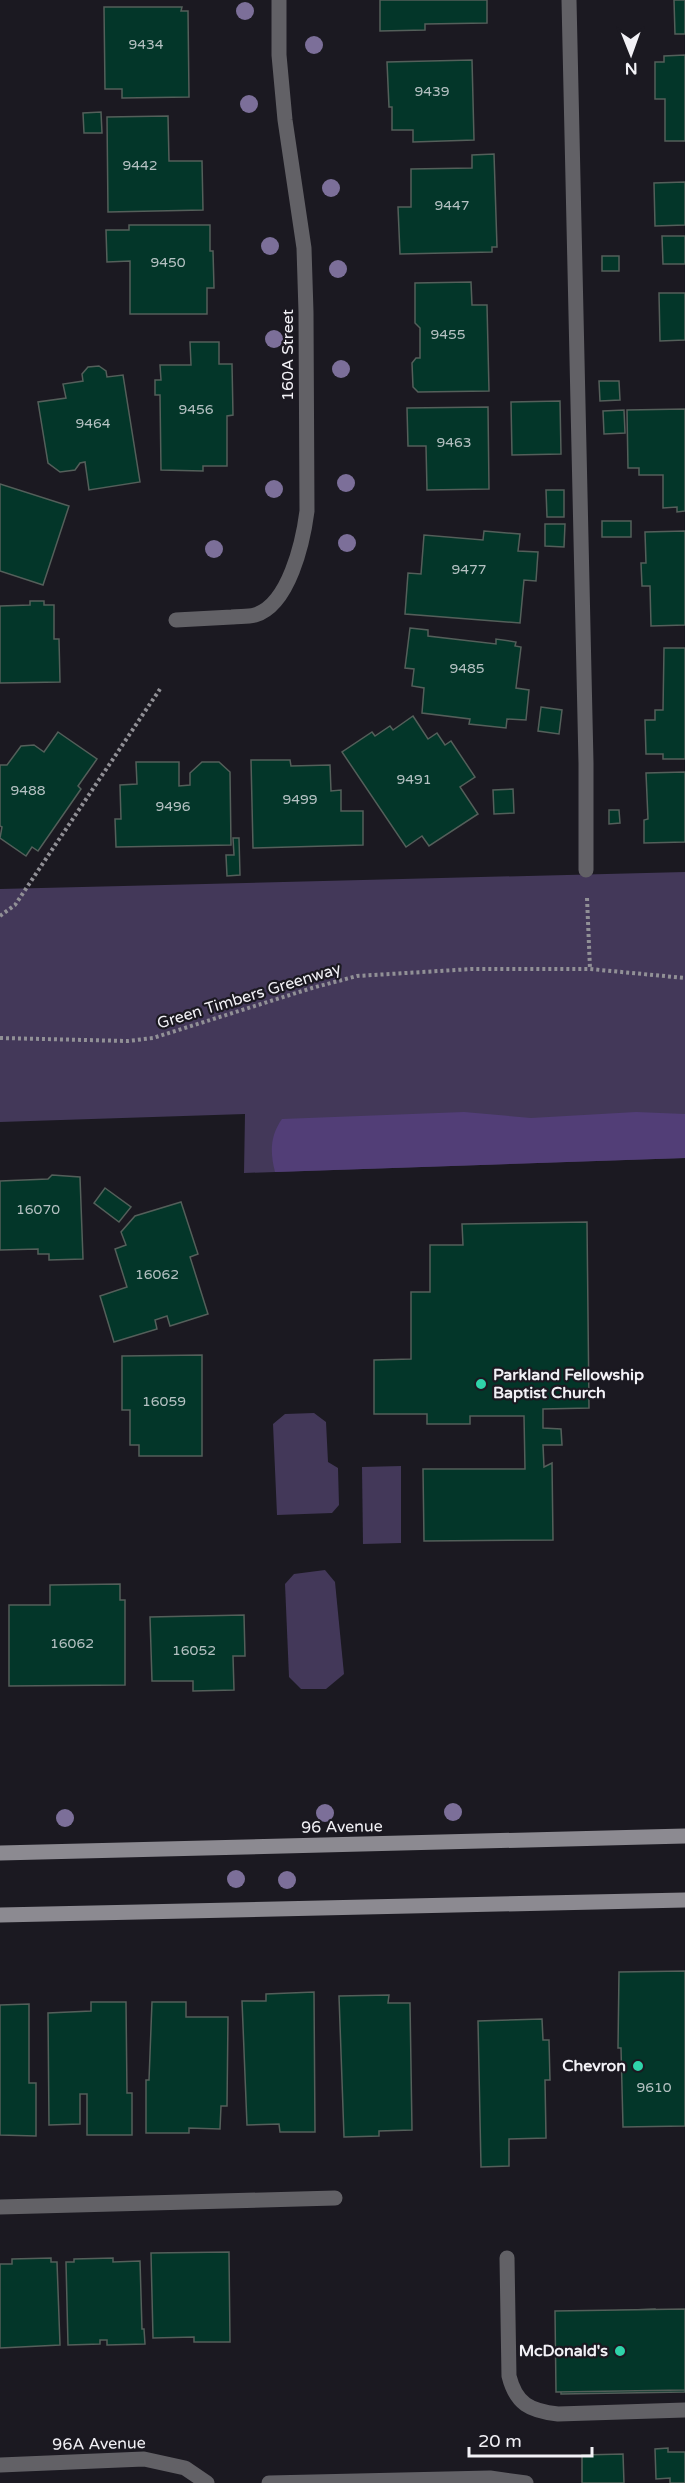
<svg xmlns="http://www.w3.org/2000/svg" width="685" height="2483" font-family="'Varela Round',sans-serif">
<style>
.green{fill:#433859}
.forest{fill:#523e77}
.building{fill:#033629;stroke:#545f5a;stroke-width:1.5}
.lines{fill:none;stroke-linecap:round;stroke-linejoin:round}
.path{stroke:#919096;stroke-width:4;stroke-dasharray:3 3;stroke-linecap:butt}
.lane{stroke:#626166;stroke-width:15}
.street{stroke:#626166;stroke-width:15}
.secondary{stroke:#8c8a91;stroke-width:15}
.tree{fill:#7c6f99}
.poi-dot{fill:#2fd4aa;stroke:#1b1921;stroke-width:2}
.labels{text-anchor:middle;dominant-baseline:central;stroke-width:4.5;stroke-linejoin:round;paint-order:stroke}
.number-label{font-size:14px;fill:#b6c2c3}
.street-label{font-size:16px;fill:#f2f1f6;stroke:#1b1921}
.poi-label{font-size:16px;font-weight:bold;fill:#f2f1f6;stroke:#1b1921;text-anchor:end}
</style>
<rect width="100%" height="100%" fill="#1b1921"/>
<g class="green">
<path d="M685,872v286l-441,15 1,-59 -245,8v-233z"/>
<path d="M314,1413l12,9 2,40 10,6 1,37 -7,8 -55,2 -4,-91 12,-10z"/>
<path d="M401,1466v77l-38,1 -1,-77z"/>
<path d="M325,1570l10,12 9,92 -18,15h-25l-12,-12 -4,-93 9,-10z"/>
</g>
<path class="forest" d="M464,1112l67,6 105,-6 49,2v44l-410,14c-5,-20 -5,-36 7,-53z"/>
<g class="building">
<path d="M380,0h107v23l-62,1v6l-45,1z"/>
<path d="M674,0h11v34h-10z"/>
<path d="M104,7h78l-1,4h7l1,86 -67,1v-9h-17z"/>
<path d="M685,55v86h-20v-42h-10v-37h9v-6z"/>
<path d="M472,60l2,80 -61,2v-12h-21v-23h-3l-2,-45z"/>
<path d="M101,112l1,21h-18l-1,-20z"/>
<path d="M168,116l1,45h33l1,49 -95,2 -1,-95z"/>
<path d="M494,154l3,93h-5v5l-92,2 -2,-47h13v-38l61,-1v-13z"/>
<path d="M685,182v43l-30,1 -1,-43z"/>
<path d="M129,225h81v26h3l1,37h-7v26h-77v-53l-23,1 -1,-32h23z"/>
<path d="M662,236h23v28h-22z"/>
<rect x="602" y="256" width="17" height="15"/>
<path d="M471,282l1,23h15l2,86 -71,1 -5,-5 -1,-24 4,-5h4v-30l-5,-5v-40z"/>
<path d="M659,293h26v47l-25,1z"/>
<path d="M190,342h29v22h13l1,51 -6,1v50h-24v5l-42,-1 -1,-75h-5v-15h6l-1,-15h31z"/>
<path d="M99,366l7,5 1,6 16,-2 17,107 -51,8 -4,-28 -5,1 -5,7 -15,2 -12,-9 -10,-61 28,-4 -3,-14 20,-3 -1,-7 6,-7z"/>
<path d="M599,381h20l1,19 -20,1z"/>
<path d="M560,401l1,53 -49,1 -1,-53z"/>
<path d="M488,407l1,82 -62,1 -1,-44h-18l-1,-38z"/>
<path d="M685,409v102l-8,1v-5l-14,1v-33h-24v-7h-11l-1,-58z"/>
<path d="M624,410l1,23 -21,1 -1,-23z"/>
<path d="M0,484l69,22 -26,79 -43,-14z"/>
<path d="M546,490h18v27h-17z"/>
<rect x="602" y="521" width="29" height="16"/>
<path d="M545,524h20l-1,23 -19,-1z"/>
<path d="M484,531l36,3 -2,17 20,1 -2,29 -12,-1 -4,43 -115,-9 3,-41 13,1 3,-39 59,5z"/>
<path d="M685,531v94l-34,1 -1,-40h-8l-1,-23h5l-1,-31z"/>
<path d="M30,601h14v4h10v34h5l1,43 -60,1v-77l30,-1z"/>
<path d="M410,628l18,2v6l68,8v-5l20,3 -1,4 6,1 -5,41 13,2 -3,30 -19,-1 -1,9 -37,-4 1,-5 -48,-6 2,-25 -12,-2 2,-17 -9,-1z"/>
<path d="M664,648h21v111h-22v-5h-17l-1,-34h10v-10h8z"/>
<path d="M541,707l21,3 -3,24 -21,-3z"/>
<path d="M413,716l15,23 9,-6 8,12 6,-4 24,36 -15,10 18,27 -49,32 -7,-10 -16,11 -64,-95 30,-20 3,4 15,-10 3,4z"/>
<path d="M58,732l39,27 -19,27 3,3 -43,62 -6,-4 -6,9 -26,-18 2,-11 -2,-1v-61h7l14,-19 13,-1 10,7z"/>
<path d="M251,760h39l1,6 39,-1 1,26 10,-1v21h22v34l-110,3z"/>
<path d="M136,762h43v24l11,-1v-12l12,-11h17l11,10 1,73 -115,2 -1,-28h6l-1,-34 17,-1z"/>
<path d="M685,772v70l-41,1v-23l4,-1 -2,-46z"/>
<path d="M513,789l1,24 -20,1 -1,-24z"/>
<path d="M609,810h10l1,13 -11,1z"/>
<path d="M233,838h6l1,37 -13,1 -1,-21h8z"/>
<path d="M52,1175l28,2 3,82 -34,1v-6h-11v-5l-38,1v-69l48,-2z"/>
<path d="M105,1188l26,19 -12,15 -25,-19z"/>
<path d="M181,1202l17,52 -8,3 18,57 -38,12 -3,-10 -12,4 2,9 -43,13 -14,-46 27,-9 -12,-38 11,-4 -5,-13 14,-16z"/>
<path d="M587,1222l2,186 -46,1v19l18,1 1,16h-19l1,22 8,-4 1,77 -129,1 -1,-72h102l-1,-53h-54v8h-43v-10h-53v-54l37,-1v-67h19v-47h33l-1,-21z"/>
<path d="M202,1355v101h-63v-11h-9v-35h-8v-54z"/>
<path d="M120,1584v16h5v85l-116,1v-81h41v-20z"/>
<path d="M244,1615l1,41h-12l1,34 -41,1v-10h-41l-2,-64z"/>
<path d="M685,1971v155l-62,1 -2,-79h-3l1,-76z"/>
<path d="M314,1992l1,140h-35l-1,-8 -32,1 -5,-124h24v-7z"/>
<path d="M389,1995l-1,8h22l2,127 -33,1v5l-35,1 -5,-141z"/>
<path d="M91,2002h35l1,91h5v42h-45v-41h-7v30l-31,1 -1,-112 43,-2z"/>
<path d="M152,2002h34v15h42l-1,89h-6l-1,23 -31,-1v5h-43v-53h3z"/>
<path d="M29,2004v79h7v53l-36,-1v-130z"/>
<path d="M542,2019l1,21h6l1,40h-5l1,58 -37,1v27l-28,1 -3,-146z"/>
<path d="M229,2252l1,90h-36v-5l-41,1 -2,-85z"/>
<path d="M51,2258v4h6l3,83 -60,3v-84h12v-5z"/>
<path d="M113,2258v4l27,-1 2,68h2l1,15 -38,1v-5h-7v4l-32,1 -2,-83h8v-3z"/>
<path d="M655,2309v7h11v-3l19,-1v80l-124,2 -2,-76 51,-1v-6z"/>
<path d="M685,2309v81l-129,2 -1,-81z"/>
<path d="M668,2448v4h17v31h-15v-5l-14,1 -1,-30z"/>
<path d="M623,2454l1,29h-42v-28z"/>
</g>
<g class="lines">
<g class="path">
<path d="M587,898l3,71"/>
<path d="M0,916l15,-11 145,-216"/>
<path d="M0,1038l128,3 25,-3 159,-50 45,-12 115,-7h118l95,9"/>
</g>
<g class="lane">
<path d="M569,0l17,763v107"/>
<path d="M0,2207l335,-9"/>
<path d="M507,2258l2,118c7,28 21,35 49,38l127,-4"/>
<path d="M269,2483l221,-5 36,5"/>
</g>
<g class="street">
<path d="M176,620c18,-1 37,-2 56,-3 7,-1 16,0 23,-2 34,-10 48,-73 52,-104l-1,-199 -2,-64 -19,-128 -6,-65v-55"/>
<path d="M0,2465l144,-6 41,9 22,15"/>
</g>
<g class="secondary">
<path d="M0,1853l685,-17"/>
<path d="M0,1915l685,-15"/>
</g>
</g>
<g class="tree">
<circle cx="245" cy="11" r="9"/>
<circle cx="314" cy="45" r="9"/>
<circle cx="249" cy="104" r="9"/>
<circle cx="331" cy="188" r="9"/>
<circle cx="270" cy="246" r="9"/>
<circle cx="338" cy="269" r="9"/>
<circle cx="274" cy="339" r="9"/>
<circle cx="341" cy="369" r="9"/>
<circle cx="346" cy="483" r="9"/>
<circle cx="274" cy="489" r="9"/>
<circle cx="347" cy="543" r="9"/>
<circle cx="214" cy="549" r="9"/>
<circle cx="453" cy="1812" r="9"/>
<circle cx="325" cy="1813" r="9"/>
<circle cx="65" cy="1818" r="9"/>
<circle cx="236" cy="1879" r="9"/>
<circle cx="287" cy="1880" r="9"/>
</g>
<g class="poi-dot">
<circle cx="481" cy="1384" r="6"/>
<circle cx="638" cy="2066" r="6"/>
<circle cx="620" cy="2351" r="6"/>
</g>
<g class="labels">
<g class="number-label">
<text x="146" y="44">9434</text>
<text x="432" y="91">9439</text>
<text x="140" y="165">9442</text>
<text x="452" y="205">9447</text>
<text x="168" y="262">9450</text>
<text x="448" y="334">9455</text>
<text x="196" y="409">9456</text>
<text x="93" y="423">9464</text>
<text x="454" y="442">9463</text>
<text x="469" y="569">9477</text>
<text x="467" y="668">9485</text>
<text x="414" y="779">9491</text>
<text x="28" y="790">9488</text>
<text x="300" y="799">9499</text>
<text x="173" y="806">9496</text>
<text x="38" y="1209">16070</text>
<text x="157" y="1274">16062</text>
<text x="164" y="1401">16059</text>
<text x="72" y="1643">16062</text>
<text x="194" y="1650">16052</text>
<text x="654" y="2087">9610</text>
</g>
<g class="street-label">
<text transform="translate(288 355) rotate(-90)">160A Street</text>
<text transform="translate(249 996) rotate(-17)">Green Timbers Greenway</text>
<text transform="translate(342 1827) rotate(-1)">96 Avenue</text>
<text transform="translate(99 2444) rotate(-1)">96A Avenue</text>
</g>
<g class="poi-label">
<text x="493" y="1375" text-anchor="start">Parkland Fellowship<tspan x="493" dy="18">Baptist Church</tspan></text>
<text x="626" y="2066">Chevron</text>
<text x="608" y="2351">McDonald's</text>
</g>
</g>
<g transform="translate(631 54) rotate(179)" stroke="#1b1921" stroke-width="4.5" paint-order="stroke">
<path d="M0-4.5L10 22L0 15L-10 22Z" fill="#f2f1f6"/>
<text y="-9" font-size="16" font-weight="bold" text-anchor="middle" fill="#f2f1f6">N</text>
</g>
<path d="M469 2447v9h123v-9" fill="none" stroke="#f2f1f6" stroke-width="3"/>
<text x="478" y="2447" font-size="18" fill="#f2f1f6" stroke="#1b1921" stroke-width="4.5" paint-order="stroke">20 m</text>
</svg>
